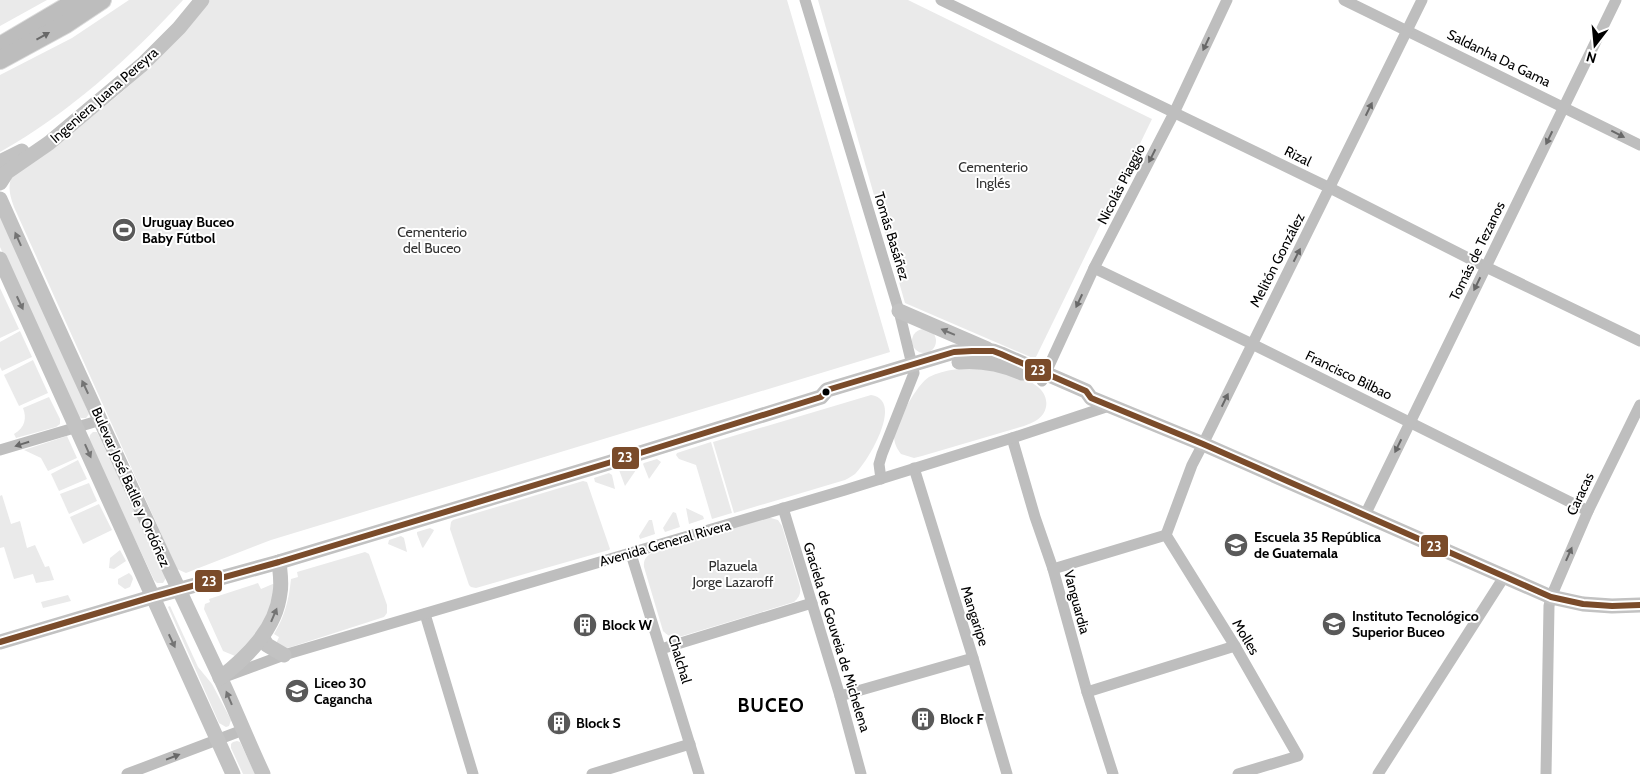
<svg xmlns="http://www.w3.org/2000/svg" width="1640" height="774" font-family="Cabin,sans-serif">
<style>
.green{fill:#eaeaea}
.lines{fill:none;stroke-linecap:round;stroke-linejoin:round}
.primary-casing{stroke:#dbdbdb;stroke-width:20}
.minor{stroke:#bebebe;stroke-width:11}
.secondary{stroke:#c2c2c2;stroke-width:15}
.primary{stroke:#bdbdbd;stroke-width:18}
.bus-1-casing{stroke:#fff;stroke-width:10}
.bus-1{stroke:#7a4b2a;stroke-width:6}
.oneway{fill:#686868}
.oneway2{fill:#747474}
.bus-dot{fill:#000;stroke:#fff;stroke-width:2}
.labels{text-anchor:middle;dominant-baseline:central;stroke-width:4;stroke-linejoin:round;paint-order:stroke}
.street-label{font-size:14px;fill:#000;stroke:#fff}
.park-label{font-size:14px;fill:#303030;stroke:#fff}
.poi-label{font-size:14px;font-weight:bold;fill:#000;stroke:#fff;text-anchor:start}
.district-label{font-size:19px;font-weight:bold;letter-spacing:1px;fill:#000;stroke:#fff}
.line-badge{stroke:#fff;stroke-width:2}
.badge-label{font-size:14px;text-anchor:middle;font-weight:bold;fill:#fff}
</style>
<rect width="100%" height="100%" fill="#fff"/>
<g class="green">
<path d="M0,0h47l-47,26z"/>
<path d="M129,0h54c-53,58 -114,113 -183,152v-77l72,-37z"/>
<path d="M210,0h577l103,352 -619,188 -85,33 -9,-4 -163,-362c-4,-11 -6,-18 -3,-29 70,-54 146,-105 199,-178z"/>
<path d="M818,0h90l244,119 -117,240 -130,-56z"/>
<path d="M0,206l89,208 -3,4h-5l-3,-2 -78,-169z"/>
<path d="M0,288l19,41 -19,9z"/>
<circle cx="924" cy="341" r="12"/>
<path d="M20,331l12,26 -30,14 -2,-4v-25z"/>
<path d="M33,360l15,33 -29,13 -15,-31z"/>
<path d="M982,367c20,5 69,12 64,40 -2,11 -12,15 -22,19l-102,30 -8,2 -13,-4c-4,-5 -7,-11 -7,-18 2,-13 23,-52 35,-59 16,-8 36,-9 53,-10z"/>
<path d="M871,395c34,5 -3,66 -16,79 -3,2 -6,4 -10,6l-111,33 -21,-71z"/>
<path d="M49,397l11,22v5l-4,3 -40,11 -2,-4c11,-6 13,-16 9,-26z"/>
<path d="M93,432h4l69,146 -3,5h-6l-3,-3 -65,-139 1,-6z"/>
<path d="M67,436l10,22 -29,13 -7,-13 -17,-8z"/>
<path d="M711,442l21,71 -20,6 -16,-54 -17,-6 -3,-4 1,-2z"/>
<path d="M657,459l4,3 -12,17 -6,-15 1,-1z"/>
<path d="M78,460l9,19 -28,12 -8,-17z"/>
<path d="M633,466l3,4 -11,16 -6,-16z"/>
<path d="M609,473l3,2 3,14 -20,-7 -1,-4z"/>
<path d="M583,481l4,1 23,67 -1,1 -133,38 -5,-1 -2,-2 -19,-56 1,-7 2,-2z"/>
<path d="M89,483l8,18 -28,13 -9,-20z"/>
<path d="M2,495l9,29 9,-3 7,27 8,-3 10,22 4,-1 5,14 -18,3 -3,-9 -19,5 -10,-32 -4,1v-52z"/>
<path d="M99,504l13,26 -29,14 -13,-27z"/>
<path d="M686,508l17,8 1,3 -15,5z"/>
<path d="M673,512l3,1 4,14 -15,5 -2,-4z"/>
<path d="M767,517l11,3 4,6 18,61c1,7 -1,10 -6,15l-115,35c-7,1 -11,-1 -16,-6l-19,-64c-1,-8 3,-11 9,-15z"/>
<path d="M649,520h3l3,14 -15,5 -1,-3z"/>
<path d="M430,528l4,2 -1,2 -10,16 -1,-1 -5,-13v-2z"/>
<path d="M401,536l3,2 3,14 -19,-8 1,-4z"/>
<path d="M120,550l6,11 -12,8 -5,-1 1,-10z"/>
<path d="M365,552l4,2 18,51v8l-3,4 -93,30 -8,2 -8,-3 4,-9 -5,-3c11,-18 15,-35 17,-55l7,-2 -1,-5z"/>
<path d="M129,573l3,3 1,3 -3,8 -5,2 -7,-5v-5z"/>
<path d="M258,583l3,6 14,-6c0,18 -9,39 -19,53 -6,8 -14,14 -21,20l-12,-5 -19,-42 1,-5 5,-2 -1,-3z"/>
<path d="M68,595l3,6 -28,7 -2,-6z"/>
<path d="M170,606l28,61 14,17 19,36 -2,6 -3,1 -7,-4 -51,-116z"/>
<path d="M237,741l3,1 15,32h-12l-12,-26v-4l2,-2z"/>
</g>
<g class="lines">
<g class="primary-casing">
<g id="primary">
<path d="M0,46l78,-46"/>
<path d="M0,60l66,-36 36,-24"/>
</g>
</g>
<g class="minor">
<path d="M805,0l94,311 15,62 -32,81 -3,10 2,15"/>
<path d="M941,0l389,188 156,79 154,74"/>
<path d="M1344,0l296,145"/>
<path d="M1094,268l158,76 336,167"/>
<path d="M1042,381l52,-113 80,-155 53,-113"/>
<path d="M1012,438l23,79 18,52 34,123 26,82"/>
<path d="M0,450l101,-30"/>
<path d="M914,468l59,190 34,116"/>
<path d="M783,508l57,188 21,78"/>
<path d="M1365,515l251,-515"/>
<path d="M1166,535l26,-70 11,-21 219,-444"/>
<path d="M1166,535l69,111 63,110 -60,18"/>
<path d="M631,554l68,220"/>
<path d="M1053,569l113,-34"/>
<path d="M425,614l48,160"/>
<path d="M661,649l151,-46"/>
<path d="M227,676l57,-21 61,-18 500,-147 167,-52 97,-32"/>
<path d="M1087,692l148,-46"/>
<path d="M840,696l133,-38"/>
<path d="M127,774l116,-44"/>
<path d="M592,774l98,-30"/>
<path d="M1378,774l126,-197"/>
<path d="M1546,774l3,-168 2,-9 37,-86 52,-106"/>
</g>
<g class="secondary">
<path d="M0,162l22,-11"/>
<path d="M0,183l7,-11 42,-29 94,-79 36,-36 23,-28"/>
<path d="M0,199c71,160 145,319 220,478 15,32 28,65 43,97"/>
<path d="M0,259l233,515"/>
<path d="M899,311l88,38"/>
<path d="M959,362c23,-2 42,2 63,11"/>
<path d="M262,637l5,8 17,10"/>
<path d="M0,642l152,-45 127,-35 329,-99 213,-66 6,-7 127,-38 18,-1h21l8,3 85,37 5,7 112,46 348,153 32,7 29,2 28,-1"/>
<path d="M220,678c27,-21 56,-49 60,-85 2,-10 0,-21 -1,-31"/>
</g>
<use href="#primary" class="primary"/>
<g class="bus-1-casing">
<path id="bus-1" d="M0,642l152,-45 127,-35 329,-99 213,-66 6,-7 127,-38 18,-1h21l8,3 85,37 5,7 112,46 348,153 32,7 29,2 28,-1"/>
</g>
<use href="#bus-1" class="bus-1"/>
</g>
<defs><path id="oneway-solid" d="M-6-.8H1V-3.2L6.5 0L1 3.2V.8H-6Z" transform="scale(1.25)"/></defs>
<g class="oneway">
<use href="#oneway-solid" transform="translate(43 36) rotate(-29)"/>
<use href="#oneway-solid" transform="translate(1206 44) rotate(115)"/>
<use href="#oneway-solid" transform="translate(1369 109) rotate(-64)"/>
<use href="#oneway-solid" transform="translate(1618 134) rotate(27)"/>
<use href="#oneway-solid" transform="translate(1549 138) rotate(116)"/>
<use href="#oneway-solid" transform="translate(1152 156) rotate(117)"/>
<use href="#oneway-solid" transform="translate(1297 255) rotate(-63)"/>
<use href="#oneway-solid" transform="translate(1477 284) rotate(116)"/>
<use href="#oneway-solid" transform="translate(1079 301) rotate(115)"/>
<use href="#oneway-solid" transform="translate(1225 400) rotate(-64)"/>
<use href="#oneway-solid" transform="translate(22 444) rotate(163)"/>
<use href="#oneway-solid" transform="translate(1398 446) rotate(116)"/>
<use href="#oneway-solid" transform="translate(1569 554) rotate(-66)"/>
<use href="#oneway-solid" transform="translate(173 757) rotate(-21)"/>
</g>
<g class="oneway2">
<use href="#oneway-solid" transform="translate(18 239) rotate(-114)"/>
<use href="#oneway-solid" transform="translate(20 303) rotate(65)"/>
<use href="#oneway-solid" transform="translate(948 332) rotate(-157)"/>
<use href="#oneway-solid" transform="translate(85 387) rotate(-115)"/>
<use href="#oneway-solid" transform="translate(88 451) rotate(66)"/>
<use href="#oneway-solid" transform="translate(274 615) rotate(-67)"/>
<use href="#oneway-solid" transform="translate(172 641) rotate(65)"/>
<use href="#oneway-solid" transform="translate(229 698) rotate(-113)"/>
</g>
<defs>
<g id="stadium-disc" transform="scale(1.25)"><circle r="9.5" fill="#595959" stroke="#fff"/><path d="M0-5a6.5 5 0 1 0 0 10a6.5 5 0 1 0 0-10ZM-3.5-1.8h7v3.6h-7Z" fill="#fff"/></g>
<g id="school-disc" transform="scale(1.25)"><circle r="9.5" fill="#595959" stroke="#fff"/><path d="M0-5L7-2L0 1L-7-2ZM-4 1L0 2.5L4 1V4Q0 6-4 4Z" fill="#fff"/></g>
<g id="building-disc" transform="scale(1.25)"><circle r="9.5" fill="#595959" stroke="#fff"/><path d="M-4-6H4V6H1V3H-1V6H-4ZM-2.5-4.3h1.7v1.8h-1.7ZM.8-4.3h1.7v1.8H.8ZM-2.5-1h1.7V.8h-1.7ZM.8-1h1.7V.8H.8Z" fill="#fff"/></g>
</defs>
<g fill-rule="evenodd">
<use href="#stadium-disc" x="124" y="230"/>
<use href="#school-disc" x="1236" y="545"/>
<use href="#school-disc" x="1334" y="624"/>
<use href="#building-disc" x="585" y="625"/>
<use href="#school-disc" x="297" y="691"/>
<use href="#building-disc" x="923" y="719"/>
<use href="#building-disc" x="559" y="723"/>
</g>
<circle class="bus-dot" cx="826" cy="392" r="4.5"/>
<g class="labels">
<g class="street-label">
<text transform="translate(1499 58) rotate(26)">Saldanha Da Gama</text>
<text transform="translate(104 95) rotate(-41)">Ingeniera Juana Pereyra</text>
<text transform="translate(1298 156) rotate(26)">Rizal</text>
<text transform="translate(1121 184) rotate(-63)">Nicolás Piaggio</text>
<text transform="translate(892 236) rotate(73)">Tomás Basáñez</text>
<text transform="translate(1477 251) rotate(-64)">Tomás de Tezanos</text>
<text transform="translate(1277 260) rotate(-63)">Melitón González</text>
<text transform="translate(1349 375) rotate(26)">Francisco Bilbao</text>
<text transform="translate(131 487) rotate(66)">Bulevar José Batlle y Ordóñez</text>
<text transform="translate(1580 494) rotate(-65)">Caracas</text>
<text transform="translate(665 543) rotate(-16)">Avenida General Rivera</text>
<text transform="translate(1077 602) rotate(75)">Vanguardia</text>
<text transform="translate(975 616) rotate(72)">Mangaripe</text>
<text transform="translate(837 637) rotate(73)">Graciela de Gouveia de Michelena</text>
<text transform="translate(1246 637) rotate(59)">Molles</text>
<text transform="translate(680 659) rotate(73)">Chalchal</text>
</g>
<g class="park-label">
<text x="993" y="167">Cementerio<tspan x="993" dy="16">Inglés</tspan></text>
<text x="432" y="232">Cementerio<tspan x="432" dy="16">del Buceo</tspan></text>
<text x="733" y="566">Plazuela<tspan x="733" dy="16">Jorge Lazaroff</tspan></text>
</g>
<g class="poi-label">
<text x="142" y="222">Uruguay Buceo<tspan x="142" dy="16">Baby Fútbol</tspan></text>
<text x="1254" y="537">Escuela 35 República<tspan x="1254" dy="16">de Guatemala</tspan></text>
<text x="1352" y="616">Instituto Tecnológico<tspan x="1352" dy="16">Superior Buceo</tspan></text>
<text x="602" y="625">Block W</text>
<text x="314" y="683">Liceo 30<tspan x="314" dy="16">Cagancha</tspan></text>
<text x="940" y="719">Block F</text>
<text x="576" y="723">Block S</text>
</g>
<g class="district-label">
<text x="771" y="705">BUCEO</text>
</g>
</g>
<g class="line-badge">
<rect x="1024" y="358" width="28" height="24" rx="5" fill="#7a4b2a"/>
<rect x="611" y="446" width="29" height="24" rx="5" fill="#7a4b2a"/>
<rect x="1420" y="534" width="29" height="24" rx="5" fill="#7a4b2a"/>
<rect x="194" y="569" width="29" height="24" rx="5" fill="#7a4b2a"/>
</g>
<g class="badge-label">
<text x="1038" y="375">23</text>
<text x="625" y="462">23</text>
<text x="1434" y="551">23</text>
<text x="209" y="586">23</text>
</g>
<g transform="translate(1595 45) rotate(196)" stroke="#ffffff" stroke-width="4" paint-order="stroke">
<path d="M0-4L9 19L0 12L-9 19Z" fill="#000000"/>
<text y="-8" font-size="14" font-weight="bold" text-anchor="middle" fill="#000000">N</text>
</g>
</svg>
